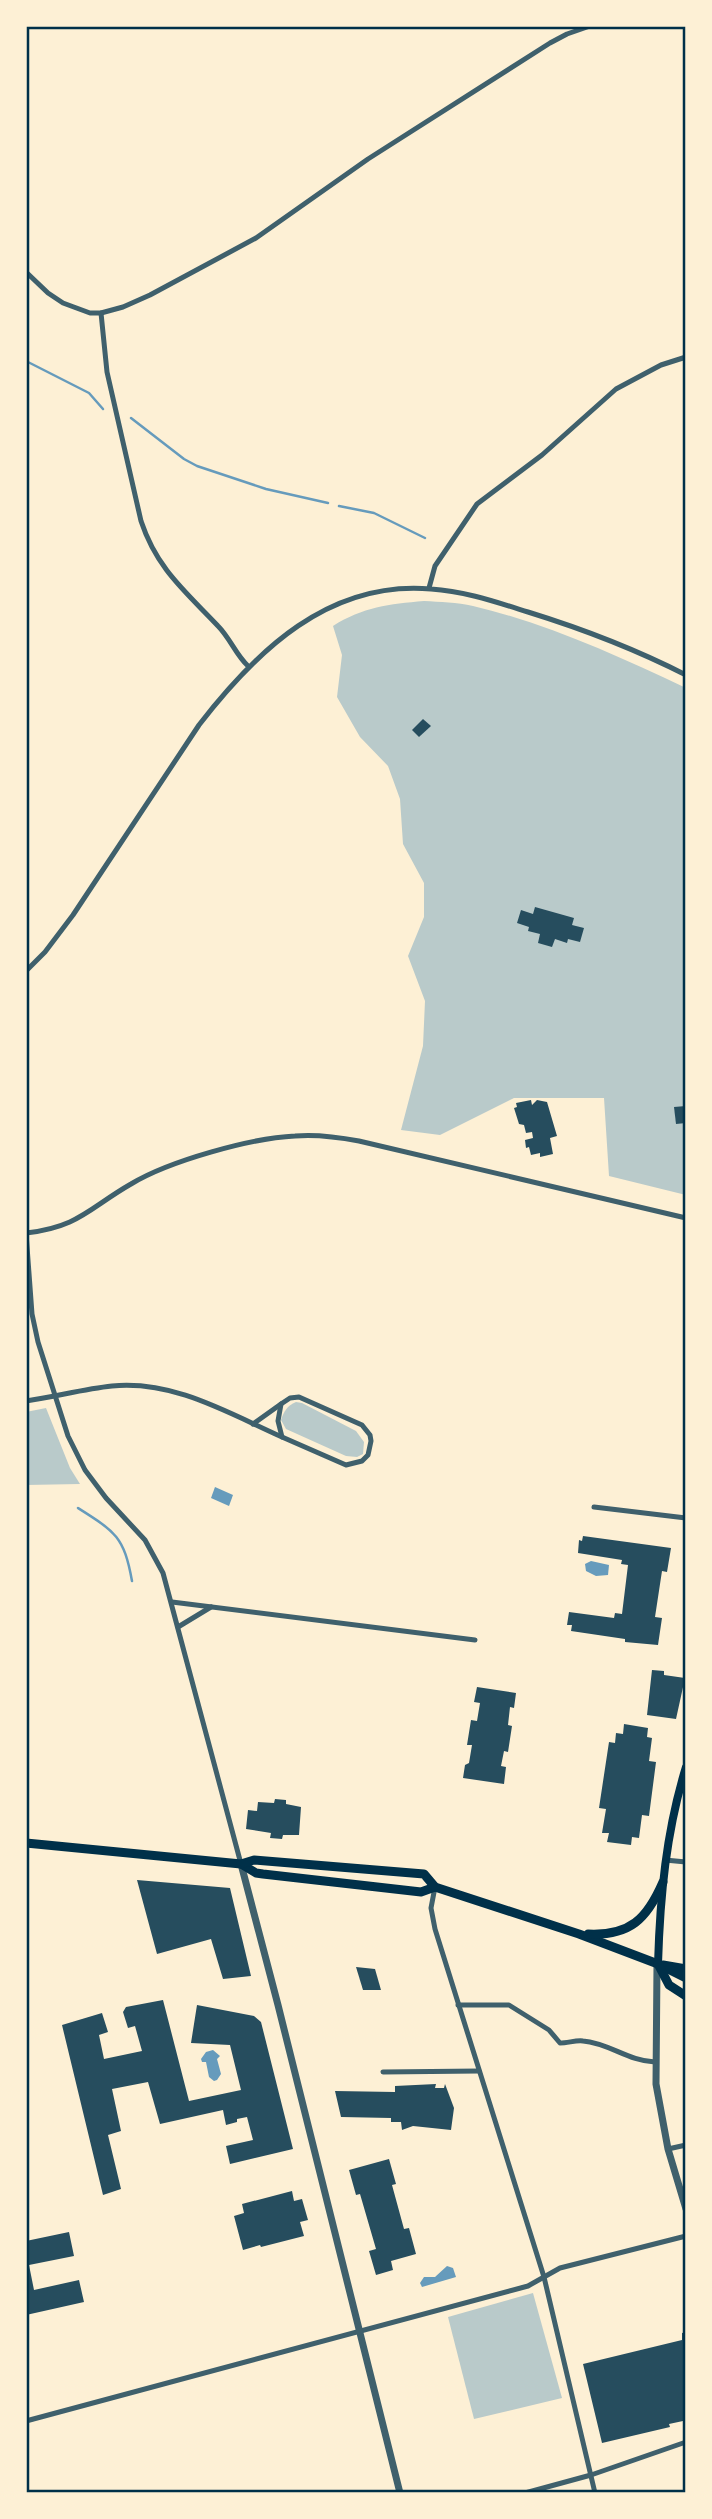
<svg xmlns="http://www.w3.org/2000/svg" width="712" height="2519" font-family="'Noto Sans',sans-serif">
<style>
.green{fill:#b9caca}
.water{fill:#669bbc}
.lines{fill:none;stroke-linecap:round;stroke-linejoin:round}
.stream{stroke:#669bbc;stroke-width:2.5}
.building{fill:#264d5e}
.minor{stroke:#3f606c;stroke-width:5}
.tertiary{stroke:#3f606c;stroke-width:7}
.secondary{stroke:#003049;stroke-width:8}
.primary{stroke:#003049;stroke-width:9}
.trunk{stroke:#003049;stroke-width:9}
.neatline{fill:none;stroke:#003049;stroke-width:2.5}
</style>
<rect width="100%" height="100%" fill="#fdf0d5"/>
<g class="green">
<path d="M424,601c16,1 33,1 49,5 73,17 145,50 213,82v507l-77,-19 -5,-78h-90l-74,37 -39,-5 22,-84 2,-45 -17,-45 16,-39v-34l-21,-39 -3,-45 -12,-33 -28,-29 -23,-40 5,-42 -9,-29c30,-19 56,-22 91,-25z"/>
<path d="M296,1402l6,1 54,28 8,11 -1,12 -6,3 -11,-1 -60,-27 -5,-9c3,-9 6,-14 15,-18z"/>
<path d="M46,1408l24,60 10,16 -54,1v-73z"/>
<path d="M533,2293l29,105 -88,21 -26,-102z"/>
</g>
<g class="water">
<path d="M215,1487l18,8 -4,11 -18,-8z"/>
<path d="M591,1561l18,4 -1,10 -12,1 -10,-5 -1,-7z"/>
<path d="M213,2050l7,6 -3,3 4,15 -4,6 -3,1 -5,-4 -3,-15h-4l-1,-3 5,-7z"/>
<path d="M447,2266l6,2 3,9 -34,10 -2,-4 4,-6h11z"/>
</g>
<g class="lines">
<g class="stream">
<path d="M26,361l63,32 14,16"/>
<path d="M131,418l53,41 13,7 69,23 62,14"/>
<path d="M339,506l35,7 51,25"/>
<path d="M78,1508c38,24 46,29 54,73"/>
</g>
</g>
<g class="building">
<path d="M423,719l8,7 -12,11 -7,-7z"/>
<path d="M535,907l39,11 -2,7 12,3 -4,14 -12,-3 -1,4 -12,-4 -3,8 -14,-4 2,-9 -12,-3 1,-4 -12,-4 4,-13 12,4z"/>
<path d="M531,1100l1,5 5,-5 10,2 10,34 -7,2 3,16 -13,3v-4l-9,2 -2,-8 -3,1 -1,-8 8,-2 -1,-6 -6,1 -2,-8 -5,-1 -5,-16 3,-1 -1,-4z"/>
<path d="M686,1106v17l-10,1 -2,-17z"/>
<path d="M583,1536l88,12 -4,24 -5,-1 -7,46 7,1 -4,27 -33,-3v-3l-54,-8 1,-6h-5l2,-13 45,6 1,-5 7,1 6,-49 -7,-1 1,-4 -44,-7 1,-13 3,1z"/>
<path d="M652,1670l12,1v4l21,3 -9,41 -29,-4z"/>
<path d="M477,1687l39,6 -2,15 -4,-1 -2,18 4,1 -4,26 -4,-1 -3,15 5,1 -2,17 -41,-6 2,-13 4,-2 3,-18h-5l4,-25 6,1 3,-18 -6,-1z"/>
<path d="M624,1724l24,4 -1,9 5,1 -3,23 7,1 -7,54 -7,-1 -3,23 -7,-1 -1,8 -24,-3 2,-9h-7l4,-24 -7,-1 10,-66 6,1 1,-10 7,1z"/>
<path d="M275,1799l11,1v4l15,3 -2,28h-16l-1,4 -12,-1 1,-5 -25,-4 2,-19 9,1 1,-9 16,1z"/>
<path d="M137,1880l93,8 21,88 -28,3 -12,-40 -54,15z"/>
<path d="M356,1967l19,2 6,21h-18z"/>
<path d="M163,2000l26,101 52,-11 -11,-45 -39,-2 6,-38 57,11 7,6 32,127 -63,15 -4,-18 27,-6 -6,-23 -10,2v3l-11,3 -3,-15 -63,14 -12,-42 -36,7 9,42 -13,4 13,54 -18,6 -41,-170 40,-12 6,19 -9,3 5,24 38,-8 -7,-25 -7,2 -5,-16 3,-5z"/>
<path d="M436,2084l-1,4h9l1,-4 9,24 -3,22 -38,-4 -11,4 -1,-8h-10v-4l-50,-1 -6,-26 60,1v-6z"/>
<path d="M389,2159l7,25 -4,1 12,44 5,-1 7,26 -25,7 2,9 -17,5 -7,-24 7,-2 -16,-55 -4,1 -7,-25z"/>
<path d="M292,2191l2,10 8,-2 6,21 -8,2 4,14 -43,11 -1,-2 -17,5 -9,-34 10,-3 -2,-9z"/>
<path d="M69,2232l5,24 -45,9 5,25 45,-10 5,22 -58,13v-74z"/>
<path d="M686,2332v96l-3,-7 -14,3 1,3 -68,16 -19,-79 99,-24v-7z"/>
</g>
<g class="lines">
<g class="minor">
<path d="M26,272l22,21 15,10 27,10h11l22,-6 27,-12 106,-57 112,-79 182,-116 17,-9 23,-8"/>
<path d="M101,313l6,59 34,149c16,48 44,70 77,105 12,12 18,29 30,40"/>
<path d="M429,588l6,-22 42,-62 65,-49 74,-66 45,-24 25,-8"/>
<path d="M26,971l19,-19 28,-37 126,-190c57,-74 130,-145 232,-136 33,2 65,13 97,23 55,17 107,37 158,63"/>
<path d="M26,1233c53,-6 63,-25 105,-49 38,-23 120,-46 164,-48 22,-2 43,1 64,5l327,77"/>
<path d="M26,1233l6,81 6,28 30,94 17,34 21,28 39,42 18,33 78,291"/>
<path d="M299,1397l63,28 8,10 1,6 -3,14 -6,6 -16,4 -64,-28 -4,-16 3,-17 9,-6z"/>
<path d="M26,1401c29,-4 57,-12 86,-15 62,-6 116,27 170,51"/>
<path d="M253,1424l28,-20"/>
<path d="M594,1507l92,11"/>
<path d="M172,1602l303,38"/>
<path d="M178,1627l33,-20"/>
<path d="M665,1860l21,2"/>
<path d="M435,1887l-4,21 4,21 109,348 51,216"/>
<path d="M458,2005h51l40,25 11,13c8,0 16,-3 23,-2 26,2 45,20 72,21"/>
<path d="M383,2072l96,-1"/>
<path d="M668,2149l18,-4"/>
<path d="M26,2421l502,-135 32,-18 126,-32"/>
<path d="M525,2493l66,-18 95,-33"/>
</g>
<g class="tertiary">
<path d="M241,1864l37,141 122,488"/>
<path d="M657,1965l-1,119 12,65 18,60"/>
</g>
<path class="secondary" d="M658,1964c2,-67 8,-132 28,-197"/>
<path class="primary" d="M663,1965l23,4"/>
<g class="trunk">
<path d="M26,1843l215,21 15,9 7,1 158,18 14,-5"/>
<path d="M241,1864l13,-4 170,14 11,13 144,47 79,30 28,14"/>
<path d="M588,1934c42,2 59,-15 75,-52"/>
<path d="M658,1964l11,21 17,11"/>
</g>
</g>
<rect width="712" height="2519" fill="none" stroke="#fdf0d5" stroke-width="56"/>
<rect x="28" y="28" width="656" height="2463" class="neatline"/>
</svg>
